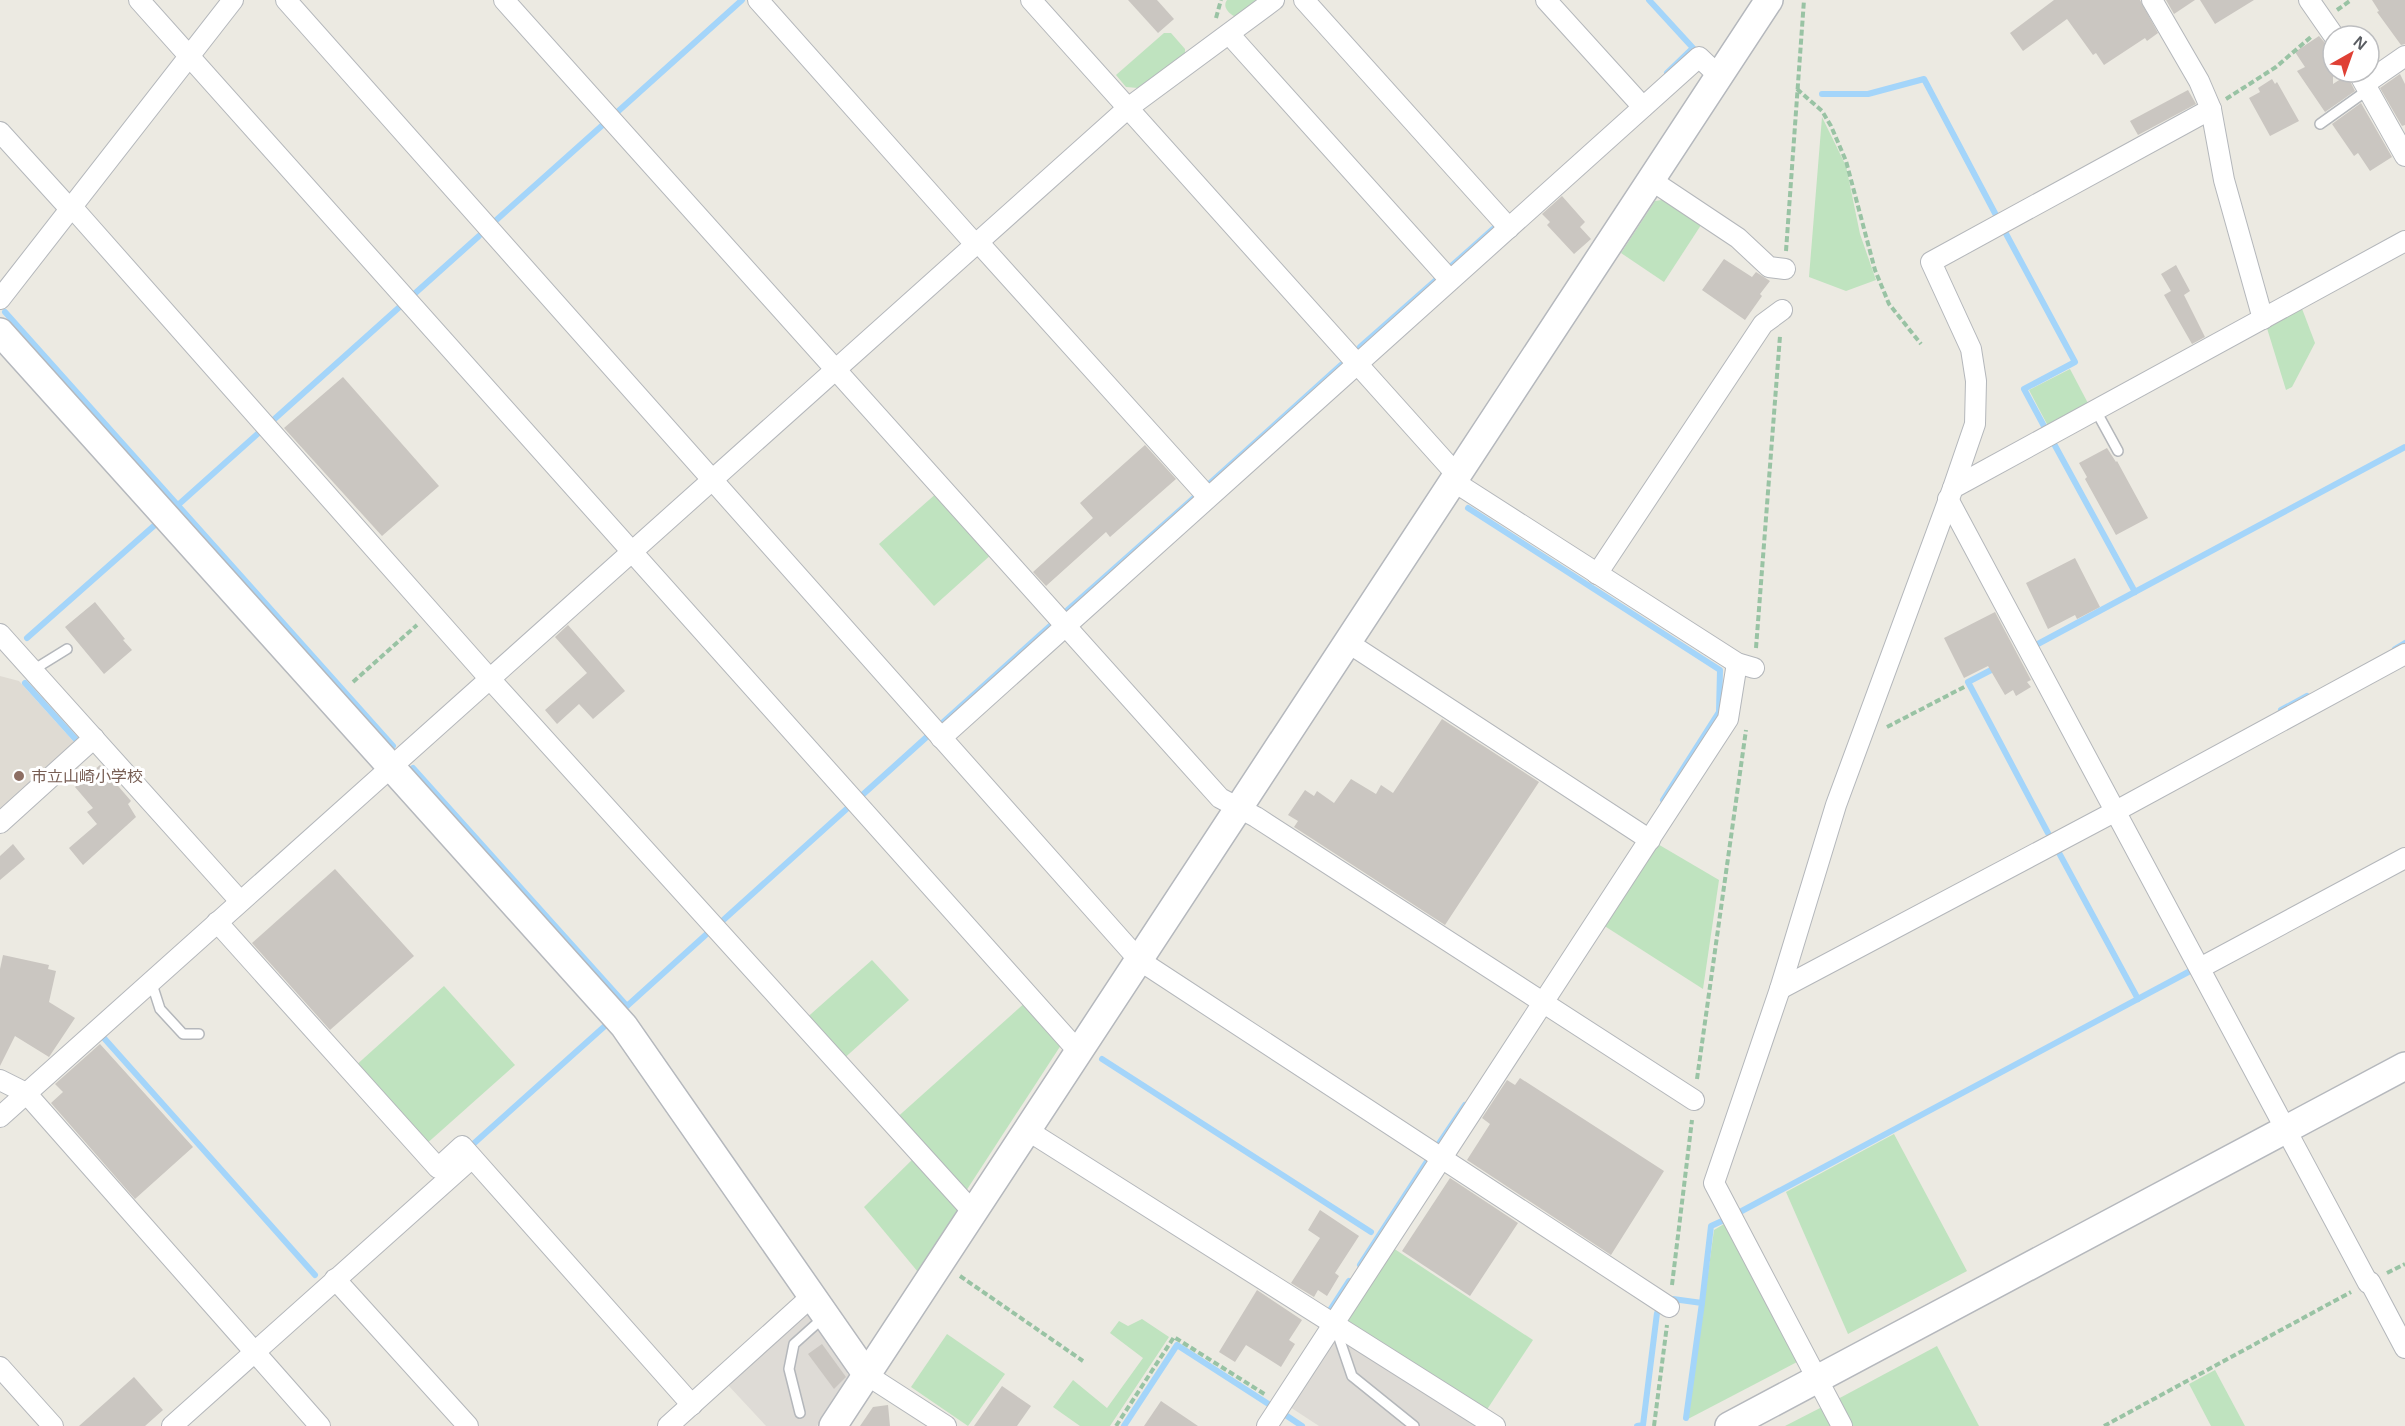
<svg xmlns="http://www.w3.org/2000/svg" width="2405" height="1426" font-family="Helvetica,'Noto Sans JP',sans-serif">
<style>
.industrial{fill:#dedbd6}
.education{fill:#dfdbd3}
.green{fill:#bfe3bf}
.lines{fill:none;stroke-linecap:round;stroke-linejoin:round}
.stream{stroke:#a4d5fa;stroke-width:6}
.building{fill:#cac6c1}
.lane-casing{stroke:#b4b7bb;stroke-width:12}
.street-casing{stroke:#b4b7bb;stroke-width:22}
.secondary-casing{stroke:#b5b8bd;stroke-width:30}
.path{stroke:#99c3a4;stroke-width:4;stroke-dasharray:6 3;stroke-linecap:butt}
.lane{stroke:#fff;stroke-width:9}
.street{stroke:#fff;stroke-width:20}
.secondary{stroke:#fff;stroke-width:27}
.education-dot{fill:#8d6e63;stroke:#fff;stroke-width:2}
.labels{text-anchor:middle;dominant-baseline:central;stroke-width:6;stroke-linejoin:round;paint-order:stroke}
.education-label{font-size:16px;fill:#785e54;stroke:#fff;text-anchor:start}
</style>
<rect width="100%" height="100%" fill="#eceae2"/>
<g class="industrial">
<path d="M808,1312l41,58 -2,3 3,5 -33,48h-51l-39,-42z"/>
<path d="M1336,1336l147,90h-164l-29,-19z"/>
</g>
<path class="education" d="M0,676l19,5 55,61 -74,69z"/>
<g class="green">
<path d="M1227,0h32l-23,17c-7,-3 -14,-10 -9,-17z"/>
<path d="M1164,33h7l14,16v5l-47,34 -12,-1 -10,-12z"/>
<path d="M1822,117l24,49 14,68 16,46 -30,11 -37,-14z"/>
<path d="M1668,199l35,23 -39,60 -43,-29 34,-52z"/>
<path d="M2301,306l14,37 -23,44 -6,3 -20,-65z"/>
<path d="M2070,369l20,38 -41,21 -20,-38z"/>
<path d="M938,492l55,61 -59,53 -55,-62z"/>
<path d="M1656,843l63,37 -16,109 -100,-64z"/>
<path d="M872,960l37,40 -69,62 -37,-41z"/>
<path d="M444,986l71,79 -91,81 -71,-78z"/>
<path d="M1027,1001l36,41 -97,149 -73,-70z"/>
<path d="M1894,1134l73,137 -119,63 -62,-142z"/>
<path d="M915,1157l44,53 -41,62 -54,-65z"/>
<path d="M1724,1224l73,138 -109,57 26,-189z"/>
<path d="M1393,1248l140,92 -49,74 -136,-86 -1,-9z"/>
<path d="M1142,1319l27,18 -59,89h-30l-27,-19 20,-27 34,28 36,-50 -33,-25 9,-12 9,5z"/>
<path d="M947,1334l58,40 -37,52 -57,-39z"/>
<path d="M1937,1346l42,80h-129l-14,-26z"/>
<path d="M2215,1370l30,56h-34l-22,-42z"/>
<path d="M1822,1407l9,19h-46z"/>
</g>
<g class="lines">
<g class="stream">
<path d="M1649,0l44,48 -26,25"/>
<path d="M1822,94h46l56,-15 73,138"/>
<path d="M614,115l128,-115"/>
<path d="M493,223l113,-101"/>
<path d="M2004,230l71,132 -51,27 21,39"/>
<path d="M1448,269l45,-40"/>
<path d="M412,296l67,-60"/>
<path d="M5,312l388,434"/>
<path d="M1360,347l76,-67"/>
<path d="M270,423l134,-120"/>
<path d="M2053,442l82,150"/>
<path d="M1209,484l132,-119"/>
<path d="M178,505l85,-76"/>
<path d="M1468,508l252,162 -1,42 -56,88"/>
<path d="M1062,615l134,-119"/>
<path d="M27,638l129,-114"/>
<path d="M2036,645l369,-198"/>
<path d="M2395,649l10,-6"/>
<path d="M1995,668l-27,14 80,151"/>
<path d="M25,683l54,60 -3,2"/>
<path d="M2281,710l26,-14"/>
<path d="M940,725l110,-99"/>
<path d="M413,768l214,238 83,-75"/>
<path d="M859,798l71,-64"/>
<path d="M2058,851l80,148"/>
<path d="M720,923l131,-118"/>
<path d="M103,1037l212,238"/>
<path d="M1102,1059l269,173"/>
<path d="M471,1146l135,-121"/>
<path d="M1436,1148l29,-43"/>
<path d="M1738,1213l454,-243"/>
<path d="M1360,1265l68,-105"/>
<path d="M1673,1299l29,4 -16,115"/>
<path d="M1702,1303l9,-77 11,-5"/>
<path d="M1327,1315l22,-34"/>
<path d="M1287,1416l15,10"/>
<path d="M1124,1426l53,-81 93,60"/>
<path d="M1637,1426l6,-1 14,-112"/>
</g>
</g>
<g class="building">
<path d="M1128,0h29l17,19 -16,14z"/>
<path d="M2054,0h86l18,33 -11,8 -2,-3 -41,27 -8,-12 -3,2 -26,-36 -44,32 -13,-18z"/>
<path d="M2166,0h29l-21,14z"/>
<path d="M2200,0h54l-39,24z"/>
<path d="M2372,0h33v44l-4,1 -24,-33 2,-1z"/>
<path d="M2319,36l6,7 8,5v36l14,-9 8,16 -30,21 -28,-41 8,-4 -10,-15z"/>
<path d="M2400,74l5,10v41l-3,1 -22,-38z"/>
<path d="M2272,79l3,5 2,-2 22,39 -29,15 -21,-38 11,-6 -2,-4z"/>
<path d="M2188,90l8,14 -58,31 -8,-14z"/>
<path d="M2361,103l31,54 -22,14 -12,-18 -4,3 -22,-32z"/>
<path d="M1562,196l23,26 -5,5 11,12 -17,15 -27,-29 3,-3 -8,-8z"/>
<path d="M1724,259l28,18 4,-5 14,9 -10,13 2,2 -17,24 -43,-30z"/>
<path d="M2176,265l14,26 -6,4 21,42 -13,7 -28,-49 7,-4 -10,-17z"/>
<path d="M343,377l96,109 -57,50 -98,-108z"/>
<path d="M1145,445l31,34 -66,58 -4,-5 -60,54 -13,-14 60,-54 -13,-15z"/>
<path d="M2107,448l9,14 1,-1 31,57 -32,17 -31,-56 2,-2 -8,-14z"/>
<path d="M2075,558l25,49 -23,12 -2,-4 -27,14 -22,-46z"/>
<path d="M95,602l30,37 -2,1 9,10 -28,24 -39,-47z"/>
<path d="M1995,612l36,68 -4,2 4,5 -15,9 -3,-6 -8,5 -17,-29 -24,12 -20,-40z"/>
<path d="M568,625l57,66 -32,28 -14,-15 -22,20 -12,-14 42,-37 -32,-36z"/>
<path d="M1442,719l97,63 -94,143 -151,-98 4,-6 -10,-6 17,-25 9,6 3,-5 17,12 17,-24 25,15 5,-9 12,8z"/>
<path d="M100,765l31,36 -3,3 8,13 -53,48 -14,-17 28,-24 -10,-12 6,-4 -18,-21z"/>
<path d="M13,844l12,15 -25,21v-24z"/>
<path d="M335,869l79,87 -84,74 -78,-87z"/>
<path d="M3,955l46,10 -1,4 8,2 -7,31 26,16 -26,39 -34,-21 -15,30v-97z"/>
<path d="M100,1044l93,103 -58,52 -84,-96 12,-11 -8,-8z"/>
<path d="M1520,1078l144,93 -53,84 -144,-95 23,-36 -8,-6 25,-38 8,5z"/>
<path d="M1450,1178l68,45 -48,73 -68,-45z"/>
<path d="M1320,1210l39,26 -24,37 4,3 -12,20 -9,-6 -4,7 -23,-14 29,-45 -12,-8z"/>
<path d="M1257,1290l45,30 -13,20 6,4 -14,23 -35,-22 -11,17 -16,-10z"/>
<path d="M822,1344l24,33 -12,12 -26,-35z"/>
<path d="M134,1377l29,33 -18,16h-66z"/>
<path d="M1002,1386l29,20 -14,20h-43z"/>
<path d="M1161,1401l37,25h-54z"/>
<path d="M888,1405l2,21h-30l13,-19z"/>
</g>
<g class="lines">
<g class="lane-casing">
<g id="lane">
<path d="M2320,124l49,-35"/>
<path d="M2095,409l23,42"/>
<path d="M33,670l34,-21"/>
<path d="M151,981l9,28 23,25h16"/>
<path d="M1336,1329l16,47 62,50"/>
<path d="M800,1413l-11,-44 5,-25 30,-27"/>
</g>
</g>
<g class="street-casing">
<g id="street">
<path d="M139,0l939,1051"/>
<path d="M286,0l853,960 530,347"/>
<path d="M504,0l716,798 36,19 438,283"/>
<path d="M758,0l217,244"/>
<path d="M1031,0l426,475"/>
<path d="M1304,0l205,228"/>
<path d="M1546,0l97,107"/>
<path d="M2152,0l47,81 12,28 13,71 39,139"/>
<path d="M2309,0l25,36"/>
<path d="M1229,34l221,246"/>
<path d="M2358,72l47,84"/>
<path d="M2366,83l39,-27"/>
<path d="M0,132l70,77"/>
<path d="M1651,180l87,58 31,29 16,2"/>
<path d="M72,207l417,471 484,534"/>
<path d="M978,242l230,255"/>
<path d="M0,299l233,-299"/>
<path d="M1453,481l284,182 17,5"/>
<path d="M1953,488l22,-64 1,-43 -5,-32 -40,-87 280,-153"/>
<path d="M1948,499l420,784"/>
<path d="M1597,574l166,-250 19,-14"/>
<path d="M0,634l240,267"/>
<path d="M1347,642l303,198"/>
<path d="M941,738l758,-681 20,19"/>
<path d="M0,823l94,-85"/>
<path d="M217,922l221,246 24,-22 230,259"/>
<path d="M2200,968l205,-110"/>
<path d="M1780,989l336,-178 289,-157"/>
<path d="M0,1080l26,13 294,333"/>
<path d="M0,1117l1128,-1009 146,-108"/>
<path d="M1027,1130l468,296"/>
<path d="M335,1279l133,147"/>
<path d="M2370,1282l35,66"/>
<path d="M0,1367l53,59"/>
<path d="M867,1375l79,51"/>
<path d="M172,1426l300,-268"/>
<path d="M668,1426l144,-130"/>
<path d="M1267,1426l461,-707 9,-56"/>
<path d="M1842,1426l-128,-243 66,-194 56,-184 117,-317 452,-247"/>
</g>
</g>
<g class="secondary-casing">
<g id="secondary">
<path d="M0,332l624,694 243,349"/>
<path d="M833,1426l936,-1426"/>
<path d="M1729,1426l676,-360"/>
</g>
</g>
<g class="path">
<path d="M2337,10l14,-10"/>
<path d="M1216,18l5,-18"/>
<path d="M1797,89l25,22 9,15 15,35 29,109 14,34 32,40"/>
<path d="M2226,99l50,-32 36,-31"/>
<path d="M1786,251l18,-251"/>
<path d="M1756,648l24,-312"/>
<path d="M353,682l64,-57"/>
<path d="M1887,727l79,-41"/>
<path d="M1697,1079l49,-349"/>
<path d="M2387,1273l18,-9"/>
<path d="M960,1276l123,85"/>
<path d="M1672,1285l20,-165"/>
<path d="M1116,1426l58,-89 92,58"/>
<path d="M1654,1426l13,-101"/>
<path d="M2104,1426l247,-134"/>
</g>
<use href="#lane" class="lane"/>
<use href="#street" class="street"/>
<use href="#secondary" class="secondary"/>
</g>
<circle class="education-dot" cx="19" cy="776" r="6"/>
<g class="labels">
<g class="education-label">
<text x="31" y="776">市立山崎小学校</text>
</g>
</g>
<g transform="translate(2351 54) rotate(40)"><circle r="28" fill="#ffffff" stroke="#bdbec0" stroke-width="1.5"/>
<path d="M0-4.5L10 22L0 15L-10 22Z" fill="#df4035"/>
<text y="-9" font-size="16" font-weight="bold" text-anchor="middle" fill="#5a5d62">N</text>
</g>
</svg>
